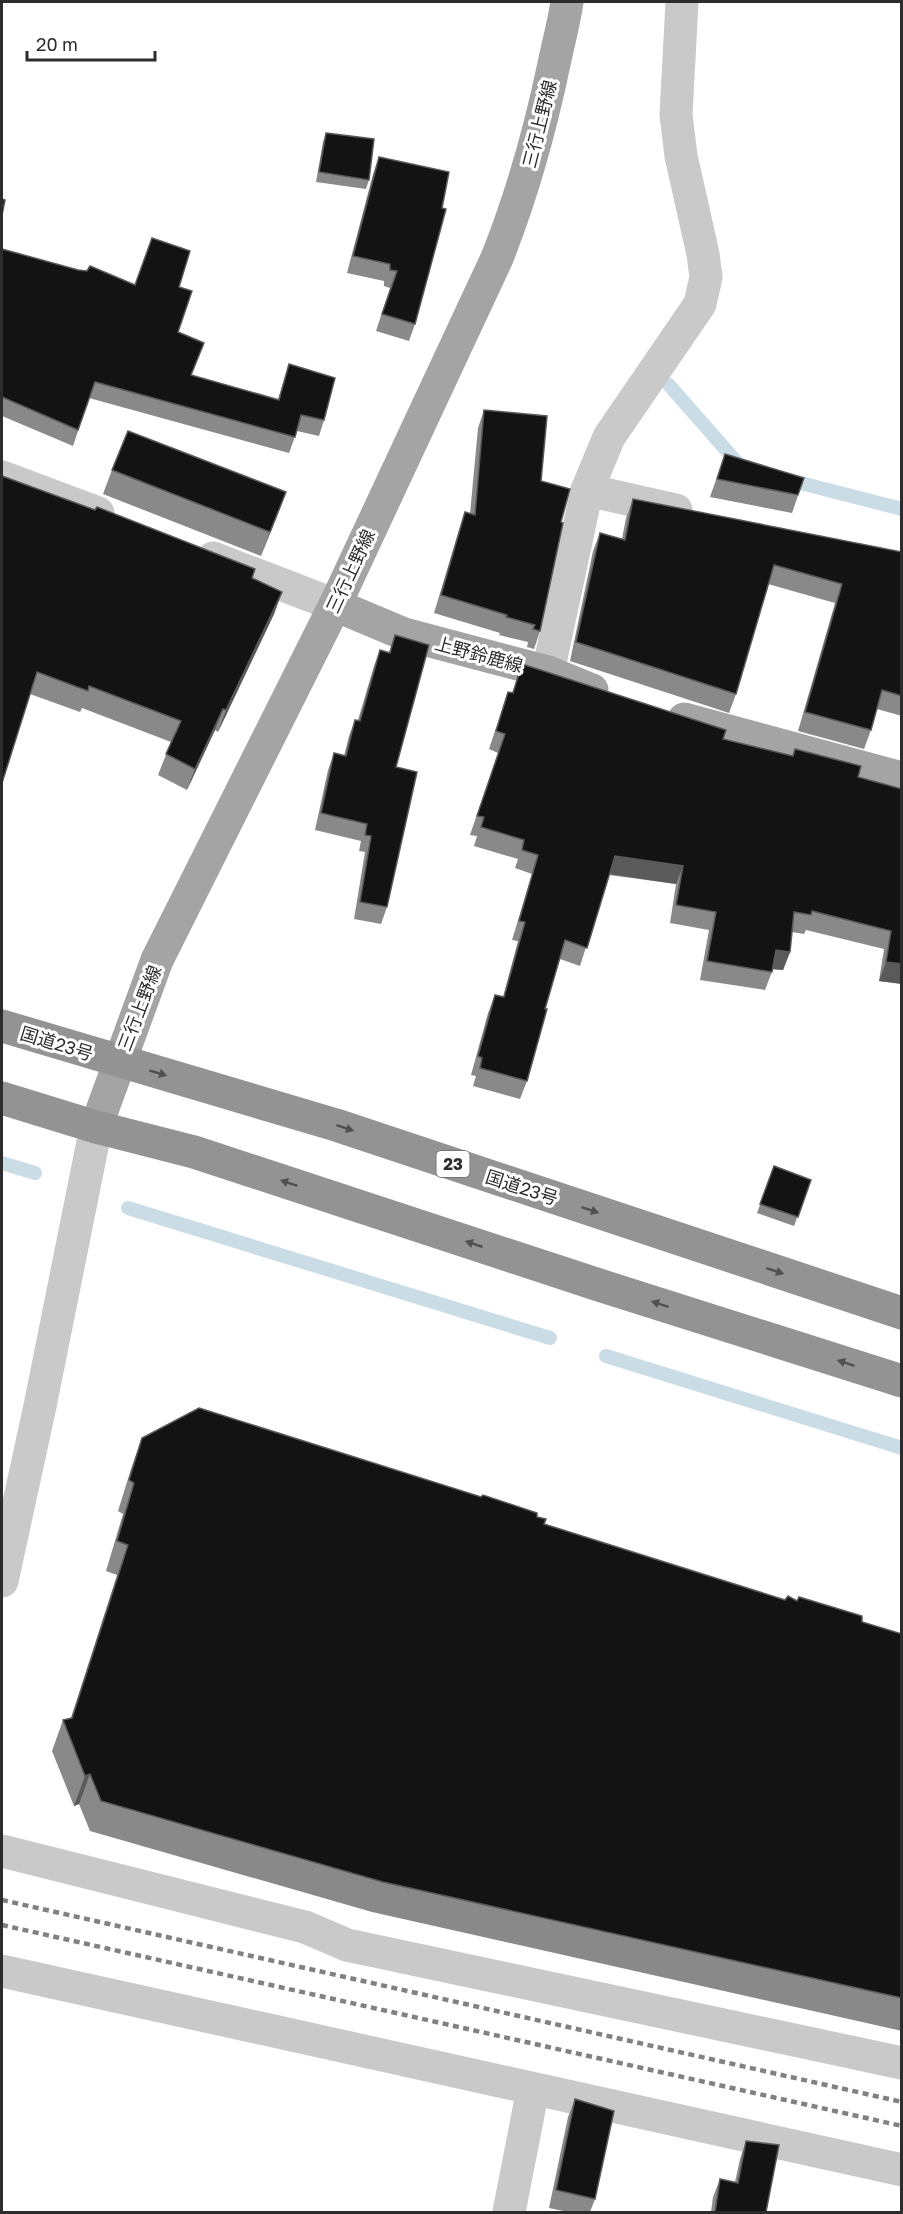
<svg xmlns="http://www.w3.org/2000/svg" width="903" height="2214" font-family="'Golos Text','Noto Sans JP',sans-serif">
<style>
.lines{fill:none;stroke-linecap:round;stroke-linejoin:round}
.stream{stroke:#cadce6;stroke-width:14}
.minor{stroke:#c9c9c9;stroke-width:33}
.major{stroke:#a4a4a4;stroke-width:33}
.highway{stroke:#939393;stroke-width:33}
.rail{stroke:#818181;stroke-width:4.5;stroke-dasharray:6 4.5;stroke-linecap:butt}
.wall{fill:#898989}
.shaded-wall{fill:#5a5a5a}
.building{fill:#131313;stroke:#5a5a5a;stroke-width:1.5}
.oneway{fill:#505050}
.labels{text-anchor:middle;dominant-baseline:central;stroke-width:6;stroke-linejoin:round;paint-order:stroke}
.shield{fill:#fff;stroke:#6b6b6b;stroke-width:1.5}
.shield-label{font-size:16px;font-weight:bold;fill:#2c2c2c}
.street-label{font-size:18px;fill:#2c2c2c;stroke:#fff}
</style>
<rect width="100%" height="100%" fill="#fff"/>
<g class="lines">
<g class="stream">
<path d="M669,385l72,82"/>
<path d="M785,479l117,30"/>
<path d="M2,1163l33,10"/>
<path d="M128,1208l422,130"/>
<path d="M606,1356l296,92"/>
</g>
<g class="minor">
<path d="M2,477l96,36"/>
<path d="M587,490l89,20"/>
<path d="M213,558l122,47"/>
<path d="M548,672l39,-182 22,-53 91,-133 6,-27 -3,-23 -22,-98 -5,-41 6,-113"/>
<path d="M2,1581l38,-175 56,-279"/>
<path d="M2,1851l303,76 42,18 555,118"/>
<path d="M2,1971l900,199"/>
<path d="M509,2212l24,-123"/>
</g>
<g class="major">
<path d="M335,605l69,29 144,38 44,18"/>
<path d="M684,719l218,59"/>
<path d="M96,1127l61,-167 178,-355 162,-347c25,-63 43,-127 57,-194 4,-20 10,-41 13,-62"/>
</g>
<g class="highway">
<path d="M2,1026l334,99 566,188"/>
<path d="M2,1098l94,29 98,25 405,133 303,96"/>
</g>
<g class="rail">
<path d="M2,1900l900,202"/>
<path d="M2,1925l900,201"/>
</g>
</g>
<g class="wall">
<path d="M326,133l43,47 -3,9 -50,-7 7,-40z"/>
<path d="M379,157l36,167 -6,17 -33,-10 14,-43 -6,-2v-5l-37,-8 26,-99z"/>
<path d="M2,249l133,36 44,2 -1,45 26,11 -13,32 87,24 11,-35 35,56 -5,16 -22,-5 -8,22 -200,-55 -16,48 -71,-30z"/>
<path d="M484,410l57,71 20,41 -21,109 -6,18 -7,-2 1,-5 -29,-7 1,-2 -66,-20 25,-83 6,-18 5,2 8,-86z"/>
<path d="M725,454l79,24 -12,35 -82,-16z"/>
<path d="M112,470l165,46 -16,40 -158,-62z"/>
<path d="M2,476l250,102 30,14 -8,22 -56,118 -3,-2 -28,60 -29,-15 13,-33 -89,-34 -2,4 -50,-18z"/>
<path d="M633,499l269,53v164l-25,-7 -6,21 -7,19 -66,-18 37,-128 -67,-19 -32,110 -7,19 -159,-52 23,-110 7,-18 22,6 4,-21z"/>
<path d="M395,635l1,132 -9,140 -6,17 -27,-5 11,-67 -6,-1 2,-10 -46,-11 13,-60 6,-17 10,3 5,-20 6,-16h3l16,-54 6,-16 9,2z"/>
<path d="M522,664l201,75 69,17 3,-7 63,28 44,12v195l-23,-3 5,-32 -78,-19 -2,4 -12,-2 -2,20 -7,18 -10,-1 -8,21 -65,-10 9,-50 -39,-7 6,-39 -67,-9 -29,91 -20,-7 -15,50 -18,72 -7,18 -47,-13 3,-10 -5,-1 17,-62 7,-18 8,2 15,-56 -6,-1 20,-66 -17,-6 3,-9 -44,-13 3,-10 -7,-1 28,-82 -9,-4 19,-57 4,1z"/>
<path d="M774,1166l37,14 -17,46 -37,-13z"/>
<path d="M142,1438l395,79 7,7 241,76 12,1 105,33v397l-530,-119 -282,-81 -11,-27 -5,2 -22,-55 11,-31 8,-2 46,-143 -11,-4 17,-57 -5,-3 13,-42z"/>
<path d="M575,2099l20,100 -5,13h-22l-19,-4 19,-91z"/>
<path d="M746,2141l20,71h-55l2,-15 7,-18 15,3 5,-23z"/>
</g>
<g class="shaded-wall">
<path d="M286,492l-9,24 -16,40 9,-24z"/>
<path d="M282,592l-8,22 -56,118 8,-22z"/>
<path d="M223,709l-8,21 -28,60 8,-21z"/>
<path d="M615,856l68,10 -7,18 -67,-10z"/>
<path d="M776,950l14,2 -7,18 -13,-1z"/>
<path d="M886,962l16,2v20l-23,-3z"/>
<path d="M90,1774l-11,30 -5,2 11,-30z"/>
</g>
<g class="building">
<path d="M326,133l48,6 -5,41 -50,-8z"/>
<path d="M379,157l70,15 -7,36 4,1 -31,115 -33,-10 15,-43 -7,-1v-6l-37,-8z"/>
<path d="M2,199l3,1 -3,15z"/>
<path d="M152,238l38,13 -11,36 13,4 -14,41 26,11 -13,32 88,25 10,-36 46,14 -11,42 -23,-5 -6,22 -200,-55 -17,48 -76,-33v-148l76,21 9,1 3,-5 45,19z"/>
<path d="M484,410l63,6 -6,65 29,8 -9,33 2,1 -23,108 -7,-2 2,-4 -29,-8 1,-2 -66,-20 24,-83 10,3z"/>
<path d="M128,431l158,61 -16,40 -158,-62z"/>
<path d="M725,454l79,24 -6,17 -81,-16z"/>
<path d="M2,476l93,34 2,-3 158,62 -3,9 30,14 -56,118 -3,-1 -28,60 -29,-15 15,-33 -92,-35 -1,5 -51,-19 -35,111z"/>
<path d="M633,499l269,53v144l-20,-6 -11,40 -66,-18 37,-128 -68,-19 -38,129 -160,-52 24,-109 25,7z"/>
<path d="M395,635l34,10 -33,122 21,5 -30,135 -27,-5 11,-66 -6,-1 2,-11 -46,-11 13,-60 12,3 9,-36 5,1 20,-71 10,3z"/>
<path d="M522,664l204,66 -3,9 70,17 2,-7 66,17 -3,11 44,12v175l-16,-2 5,-31 -79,-20 -1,4 -17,-3 -4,40 -14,-2 -4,22 -65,-11 9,-49 -40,-7 7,-39 -68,-10 -28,92 -22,-8 -20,69h2l-20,72 -47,-13 2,-10 -4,-2 17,-61 9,2 21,-75 -6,-1 19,-66 -16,-5 2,-10 -43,-13 3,-10 -7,-1 28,-82 -9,-3 12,-39 5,1z"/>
<path d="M774,1166l37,14 -13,37 -38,-13z"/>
<path d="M199,1408l282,89 2,-2 54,18v4l9,2 -2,5 241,76 3,-4 9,5 2,-4 63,19v6l40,12v364l-519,-116 -282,-81 -11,-27 -5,2 -22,-56 9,-2 56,-173 -11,-4 17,-58 -5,-3 13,-42z"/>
<path d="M575,2099l39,12 -19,88 -39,-9z"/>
<path d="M746,2141l33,4 -13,67h-51l5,-33 18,4z"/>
</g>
<defs><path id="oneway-solid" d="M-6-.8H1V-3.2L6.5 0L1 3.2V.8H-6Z" transform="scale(1.5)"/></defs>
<g class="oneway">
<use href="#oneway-solid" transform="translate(158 1073) rotate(16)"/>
<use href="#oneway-solid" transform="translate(345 1128) rotate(18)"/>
<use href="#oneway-solid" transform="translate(289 1183) rotate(-162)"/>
<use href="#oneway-solid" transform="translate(590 1210) rotate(18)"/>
<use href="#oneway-solid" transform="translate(474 1244) rotate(-162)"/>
<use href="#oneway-solid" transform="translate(775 1271) rotate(18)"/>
<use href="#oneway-solid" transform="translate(660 1304) rotate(-162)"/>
<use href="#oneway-solid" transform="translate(846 1363) rotate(-162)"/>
</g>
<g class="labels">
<rect class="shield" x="436.5" y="1151" width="33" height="26" rx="4.5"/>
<g class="shield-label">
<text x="453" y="1164">23</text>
</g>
<g class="street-label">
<text transform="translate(539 124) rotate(-76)">三行上野線</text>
<text transform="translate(350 571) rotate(-65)">三行上野線</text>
<text transform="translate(479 654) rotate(15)">上野鈴鹿線</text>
<text transform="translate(139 1008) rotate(-69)">三行上野線</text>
<text transform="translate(57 1043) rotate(17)">国道23号</text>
<text transform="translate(522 1187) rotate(18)">国道23号</text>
</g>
</g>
<rect width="903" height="2214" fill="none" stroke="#2c2c2c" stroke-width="6"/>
<path d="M27 51v9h128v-9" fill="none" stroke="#2c2c2c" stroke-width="3"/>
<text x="36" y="51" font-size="18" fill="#2c2c2c" stroke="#ffffff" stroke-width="4.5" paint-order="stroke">20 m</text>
</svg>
